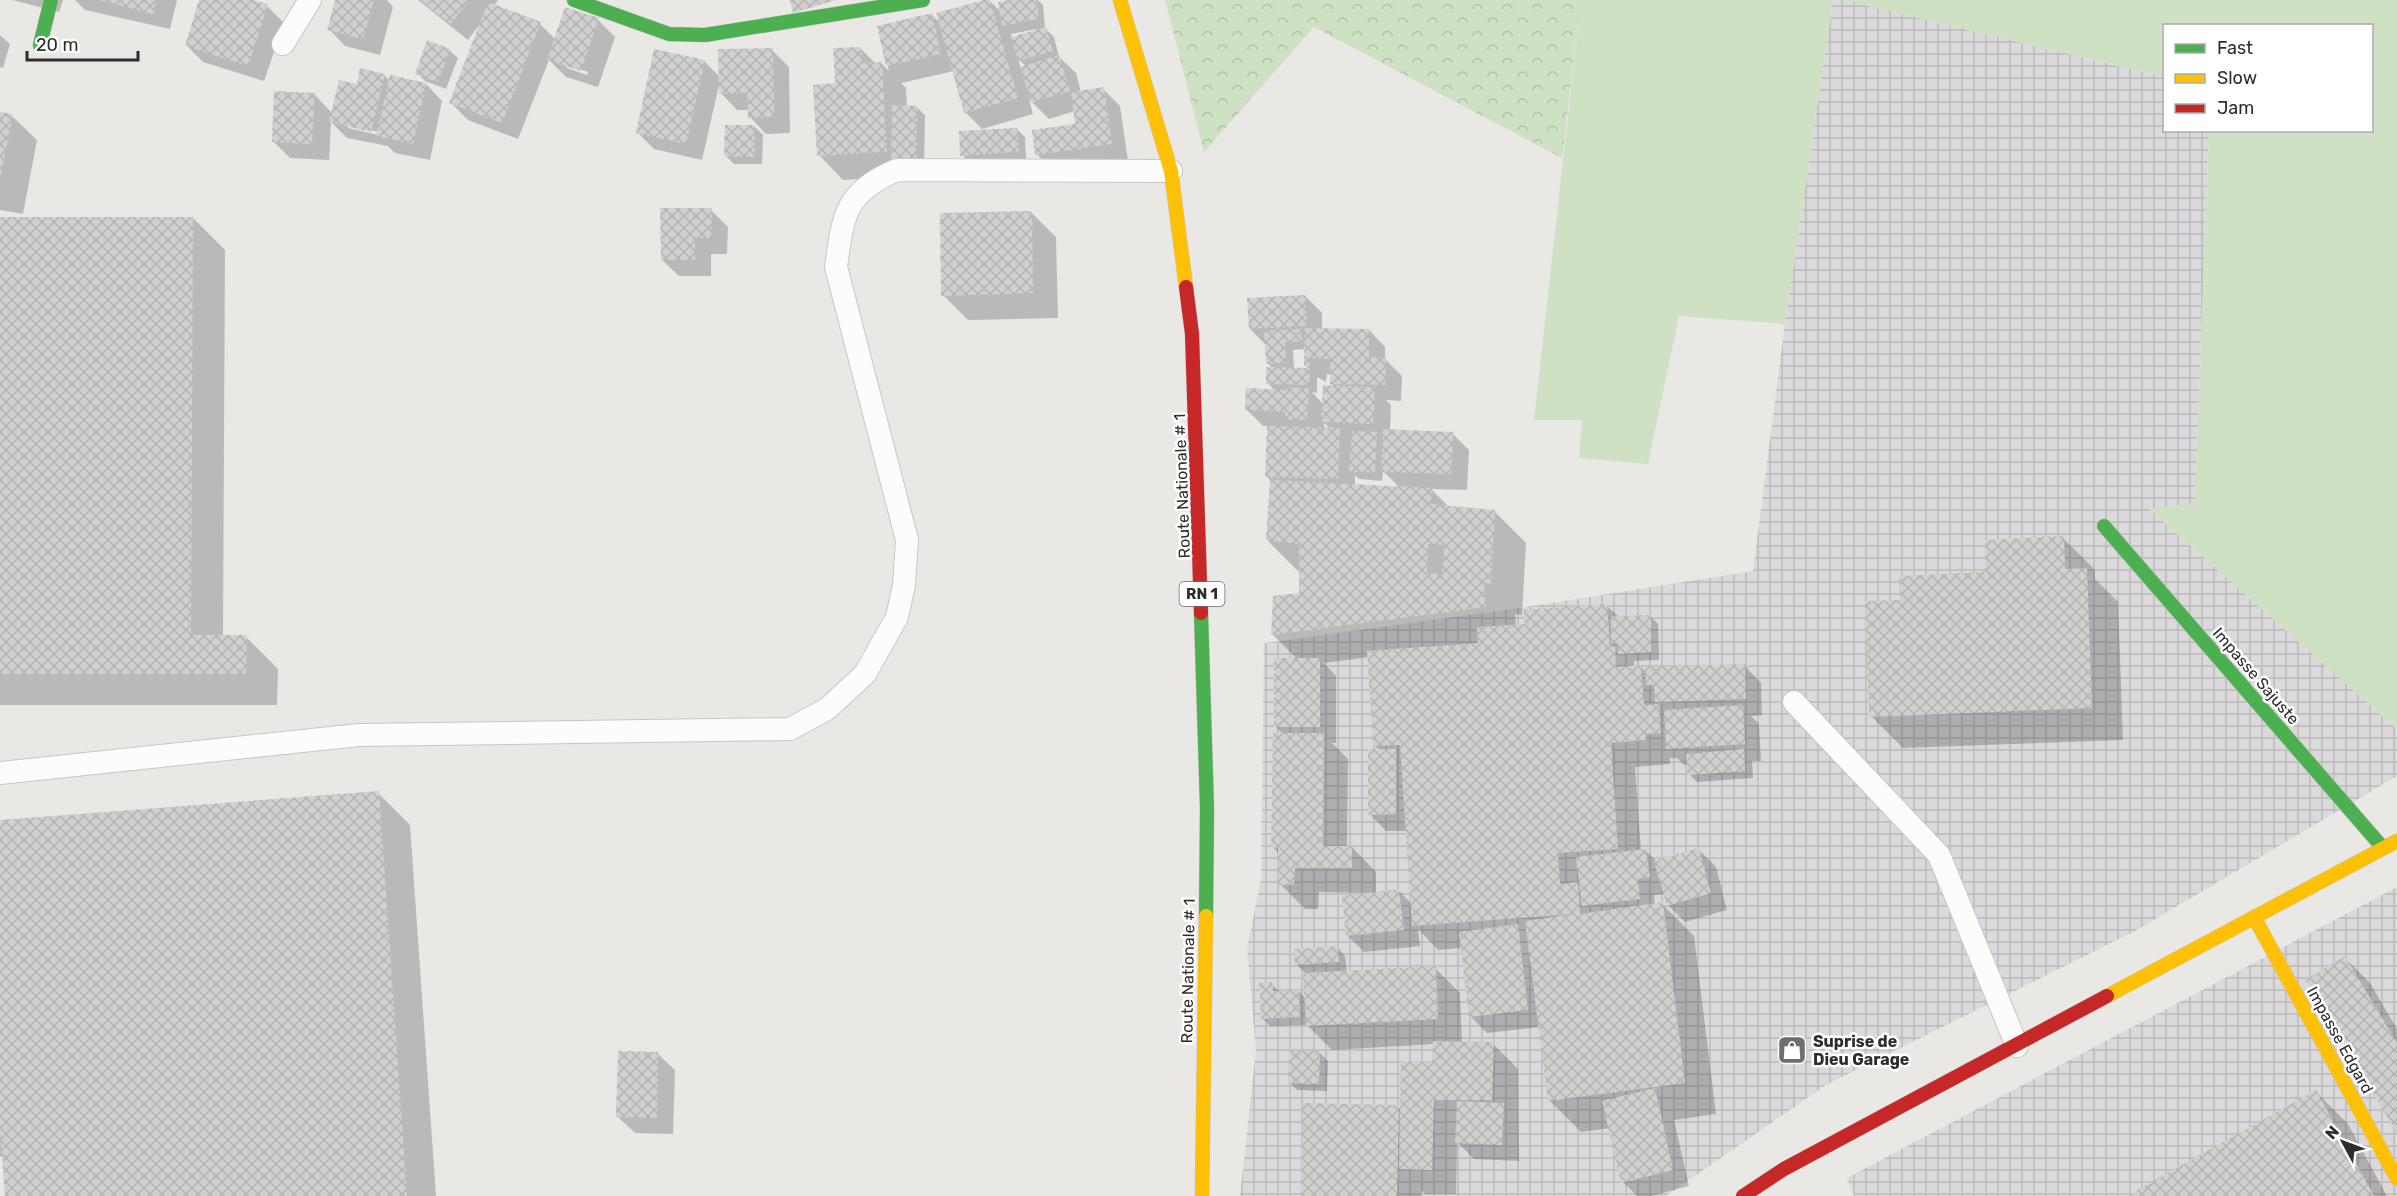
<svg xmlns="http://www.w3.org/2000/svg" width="2397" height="1196" font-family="Rubik,sans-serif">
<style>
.industrial{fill:url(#industrial-grid)}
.grass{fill:#cee1c2}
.forest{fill:url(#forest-crowns)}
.shadow{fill:#0003;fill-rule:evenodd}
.building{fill:url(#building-cross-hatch);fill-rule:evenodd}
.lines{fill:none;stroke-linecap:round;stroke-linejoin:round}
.lane-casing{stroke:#c7c6c7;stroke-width:24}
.fast-casing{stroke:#c7c6c7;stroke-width:15}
.slow-casing{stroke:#c7c6c7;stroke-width:15}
.jam-casing{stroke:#c7c6c7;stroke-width:15}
.lane{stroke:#fcfcfb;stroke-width:22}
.fast{stroke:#4caf50;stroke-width:14}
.slow{stroke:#ffc107;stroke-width:14}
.jam{stroke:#c62828;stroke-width:14}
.labels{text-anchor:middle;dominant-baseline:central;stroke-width:5;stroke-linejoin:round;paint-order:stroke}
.shield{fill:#fff;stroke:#6c6c6c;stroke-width:1.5}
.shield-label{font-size:15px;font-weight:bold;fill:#2d2d2d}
.street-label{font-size:16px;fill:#2d2d2d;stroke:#fff}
.poi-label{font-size:16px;font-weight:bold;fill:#2d2d2d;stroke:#fff;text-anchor:start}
</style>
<defs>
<pattern id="industrial-grid" width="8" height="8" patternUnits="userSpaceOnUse" patternTransform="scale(1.5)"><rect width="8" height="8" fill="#dbd9db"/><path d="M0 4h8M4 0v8" fill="none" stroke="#bcbbbc"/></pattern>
<pattern id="forest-crowns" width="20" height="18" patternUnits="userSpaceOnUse" patternTransform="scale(1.5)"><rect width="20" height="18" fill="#cee1c2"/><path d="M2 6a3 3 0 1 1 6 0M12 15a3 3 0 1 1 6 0" fill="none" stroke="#b1c1a7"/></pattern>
<pattern id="building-cross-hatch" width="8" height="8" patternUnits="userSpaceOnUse" patternTransform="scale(1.5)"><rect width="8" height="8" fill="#d2d0ce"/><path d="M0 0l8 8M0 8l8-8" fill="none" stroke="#b5b3b1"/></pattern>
</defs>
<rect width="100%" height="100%" fill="#eae8e5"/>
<g class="industrial">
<path d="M1833,0h11l320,77v53l45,1 -14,373 -46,5 248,220v47l-262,155 -309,154 -160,111h-426l16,-146 -9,-101 14,-70 3,-236 262,-36 227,-36 32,-247z"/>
<path d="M2397,887v309h-543l-7,-18z"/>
</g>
<g class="grass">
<path d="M1581,0h252l-48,324 -106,-8 -31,148 -69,-6 3,-38h-48z"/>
<path d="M1844,0h553v729l-248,-220 46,-6 14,-372 163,-1v-104h-208v51z"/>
</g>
<path class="forest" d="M1165,0h416l-19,158 -248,-131 -110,125z"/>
<g class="shadow">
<path d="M12,0h51l-4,12z"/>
<path d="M75,0h102l-7,29 -85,-19z"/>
<path d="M201,0h47l19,6 17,17 -20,58 -61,-19 -17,-17z"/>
<path d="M337,0h50l6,7 -13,48 -35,-9 -16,-17z"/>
<path d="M418,0h80l-4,6 46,18 16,16 42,-20 17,17 -17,50 -32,-10 -17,-17 -31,79 -50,-19 -17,-17 29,-79 -12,16zM567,65l21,7 -1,3 -20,-7z"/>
<path d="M989,0l12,12 16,-12h21l5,5 2,23 9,9 5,20 17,16 5,19 22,-3 17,17 8,55 -75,10 -16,-17 40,-29 -2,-14 -26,8 -20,-20 4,15 -51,15 -17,-17 -11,-41 -53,12 5,5 1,19h9l9,8 -1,52 -13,9 -68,4 -24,-25 18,-70 23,-37 16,16 5,-1 8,8 -10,-44 53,-12 9,9zM1037,29l1,2 -26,7 -1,-4zM1018,58l8,9 -5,2z"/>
<path d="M0,35l10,9 -7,24 -3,-1z"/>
<path d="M449,50l9,8 -12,31 -21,-8 -8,-8z"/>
<path d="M772,50l17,17 1,66 -24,1 -16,-17 -1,-7h-12l-16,-17 -2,-8 -17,75 -48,-11 -17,-17 67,-71 16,16z"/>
<path d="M384,75l6,6 36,3 16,17 -12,59 -35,-7 -7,-7 -41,-8 -16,-16 -2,38 -39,-2 -17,-17 41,-47 18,19 26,-27zM348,125l31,7 -1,3 -30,-7z"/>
<path d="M0,113l12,3 25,24 -14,74 -23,-4z"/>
<path d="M755,127l8,8 -1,29h-28l-8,-8z"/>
<path d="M1017,129l8,8 1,23 -56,3 -8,-8z"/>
<path d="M711,210l17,17 -1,27h-16v22h-32l-17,-16z"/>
<path d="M1031,212l25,25 2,81 -90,2 -25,-25z"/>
<path d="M193,218l32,32 -2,387h23l32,32 -1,36h-277v-486z"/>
<path d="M1305,296l17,17v16l47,1 16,17v12l17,17 -1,25 -15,-1 5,5 -1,25 62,3 17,17 -2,40 -36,-1 18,18 45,4 32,32 -4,72 -7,-1 1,12 91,-20 12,11 31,-1 8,8 1,36 -25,1v6h7l6,6 98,-7 16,17 1,32 -11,1 8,8 2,37h-9l1,17 -56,4 -8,-8 -1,-9h-4l-7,-7h-7v6l-35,3 6,84 4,-1 12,12 42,-12 17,17 11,43 -42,12 -17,-17 -3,-11 -11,1 1,10 7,-1 32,32 22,178 -42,6 15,66 -38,10h-14l-14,-14 -13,-54 -29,4 -32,-32 -9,-73 -53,6 -17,-17 -8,-68 -24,2 -20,-21 2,17 -56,6 -17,-17 17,-42 -45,-1 -1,17h-13l-25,-25 -1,-30 -6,-7 10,-113 -7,-7 21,-68 -25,-25 29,-40 -2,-22 -32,-32 5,-58 -6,-6 2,-50h-5l-17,-17 29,-18 -7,-8 5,-14 -5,-6 -2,-18 -16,-16zM1306,349l-1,16 4,4h-15l-1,-19zM1327,374l5,1 -1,8 4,4 -12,17 -11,-12 5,1v-16l9,5zM1324,423l7,6h-7zM1383,471l17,17 -45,-2v-11l4,4 23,2zM1369,657l6,89 4,4 -9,64 16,17h21l5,73 -13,-13 -23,2v-21l-24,-25h-5l1,-88 -16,-16h4v-67l-12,-13z"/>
<path d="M2063,538l32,32v9l23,23 5,138 -220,8 -32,-32 31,-115 85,-27z"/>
<path d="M378,793l32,32 26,371h-430l-3,-40 -3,1v-336z"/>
<path d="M1337,947l8,9 2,16 88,-4 25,25 2,50 31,1 25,25 1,92 -45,-2 -17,-17 -1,52h-31l-3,-4 -1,6h-119l96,-90 4,4 32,-47v-19l-102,6 -25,-25 -37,1 -8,-8 9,-34 9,8 19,-1 7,8 -1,-26 -8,-8z"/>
<path d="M2345,958l25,25 27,46v102z"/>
<path d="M1320,1053l8,8 -1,30 -30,-1 -8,-8z"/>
<path d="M658,1054l17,16 -2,64 -38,-1 -17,-16z"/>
<path d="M2316,1092l32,32 39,72h-254z"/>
</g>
<g class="building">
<path d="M99,0h57l-3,14z"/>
<path d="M199,0h54l15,4 -20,62 -63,-20z"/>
<path d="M335,0h39l-11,39 -36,-9z"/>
<path d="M419,0h50l-18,24z"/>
<path d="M790,0h46l-43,13z"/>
<path d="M984,0h6l28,98 -54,15 -28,-100z"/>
<path d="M1009,0h27l3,19 -37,7 -4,-24z"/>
<path d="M488,2l53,20 -39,101 -53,-20z"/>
<path d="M565,7l34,11 -18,53 -34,-11z"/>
<path d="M932,13l9,41 -55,12 -9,-40z"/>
<path d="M1046,27l7,24 -35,10 -7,-24z"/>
<path d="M427,40l23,9 -12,33 -23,-8z"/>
<path d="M861,47l1,16 20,-1 5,90 -70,4 -4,-71 22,-2 -2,-35z"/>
<path d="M773,48l1,69 -26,1 -1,-25 -28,1 -1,-45z"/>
<path d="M654,49l51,11 -19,84 -50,-11z"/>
<path d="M1059,55l11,36 -39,12 -11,-36z"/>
<path d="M360,68l25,6 -14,58 -42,-10 10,-42 18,4z"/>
<path d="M390,75l36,8 -13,61 -37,-8z"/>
<path d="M1104,87l8,57 -77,11 -3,-25 43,-6 -4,-32z"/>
<path d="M274,91l41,2 -3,51 -40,-2z"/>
<path d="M892,105l25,1 -1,53h-25z"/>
<path d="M0,112l13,2 -12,61h-1z"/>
<path d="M725,125h30v32l-31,-1z"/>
<path d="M1017,128l2,24 -59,4 -1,-25z"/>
<path d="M660,208h52l-1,30h-16v22h-34z"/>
<path d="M1032,211l1,82 -92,3 -1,-83z"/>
<path d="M0,217h193l-2,418h56l-1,39h-246z"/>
<path d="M1305,295l2,31 -58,3 -2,-31z"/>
<path d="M1305,328l64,1v28h17l-1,28 -55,-1v-25l-20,-1v8h-6z"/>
<path d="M1301,329l1,12 -17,1 1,21 -20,1 -2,-33z"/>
<path d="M1266,367l44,1 -1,17 -43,-1z"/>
<path d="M1323,385l52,2 -2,37 -52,-2z"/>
<path d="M1287,387l22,1 -2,32 -22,-1v-7l-40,-2 1,-22 40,2z"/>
<path d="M1267,426l73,2 -2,51 -73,-2z"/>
<path d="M1383,429l70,3 -2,42 -70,-2z"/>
<path d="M1352,431l25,1 -2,41 -26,-2z"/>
<path d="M1270,480l162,8 -1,16 64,6 -4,74 -7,-1 2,24 -215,28 2,-39 26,-3v-49l-33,-4zM1428,544l16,1 -2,29 -15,-1z"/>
<path d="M2064,536l1,33 22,-1 5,140 -223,9 -4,-116 35,-1 -1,-24 86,-4v-32z"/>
<path d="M1607,604l3,43 5,-1 1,21 25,-2 3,40 15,-1 2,29 -16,1 1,6 -35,3 7,106 -60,4 2,31 18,-2 2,32 83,-12 22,181 -137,18 -23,-180 50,-7 -163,12 -12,-181 -27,1 -6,-95 111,-8 -1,-16 48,-3 -1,-14z"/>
<path d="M1651,615v37l-33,2v-11l-7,1v-28z"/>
<rect x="1274" y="658" width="46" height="69"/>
<path d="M1745,664l1,35 -91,3 -1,-17h-8l-1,-18z"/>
<path d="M1743,705l2,39 -79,5 -2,-39z"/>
<path d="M1273,733h51l-1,113h29v22h-57l-1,17h-15l-1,-37h-7z"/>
<path d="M1368,749h28v65l-28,1z"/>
<path d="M1744,749l1,22 -58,4 -1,-21z"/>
<path d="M379,791l28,405h-402l-5,-65v-311z"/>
<path d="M1699,848l12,45 -44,13 -13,-45z"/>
<path d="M1646,849l4,28 -12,2 2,20 -58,7 -6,-49z"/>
<path d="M1399,889l5,41 -58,6 -4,-40z"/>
<path d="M1518,924l10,86 -59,7 -10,-85z"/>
<path d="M1338,946l1,16 -44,3 -1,-16z"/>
<path d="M2345,956l52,87v90l-92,-153z"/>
<path d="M1436,966l2,53 -132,7 -3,-53z"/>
<path d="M1272,982l1,9 26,-1 1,27 -39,2 -2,-36z"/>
<path d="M1433,1041l61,1 -2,58h-58l-2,70 -33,-1 2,-108 31,1z"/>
<path d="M618,1051l40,1 -1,66 -41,-1z"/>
<path d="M1289,1051h31l-1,33 -31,-1z"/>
<path d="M1655,1088l18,82 -52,13 -19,-82z"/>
<path d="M2316,1090l58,106h-243l-1,-2z"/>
<path d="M1457,1101l47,2 -2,42 -47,-2z"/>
<path d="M1303,1103l96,2 -2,91h-96z"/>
</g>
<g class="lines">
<g class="lane-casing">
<g id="lane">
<path d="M283,44l27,-44"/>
<path d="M1794,702l145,153 78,191"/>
<path d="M0,773l359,-38 431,-6 37,-20 38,-35 32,-57 7,-32 3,-45 -71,-273c7,-52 9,-75 61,-97l274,1"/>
</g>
</g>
<g class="fast-casing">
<g id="fast">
<path d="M574,0l95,34 36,1 218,-35"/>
<path d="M40,45l11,-45"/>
<path d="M2104,526l279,322"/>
<path d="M1201,613l6,195 -1,108"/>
</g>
</g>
<g class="slow-casing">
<g id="slow">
<path d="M1120,0l51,171 15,116"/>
<path d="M2254,917l143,262"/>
<path d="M2107,996l290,-155"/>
<path d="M1202,1196l4,-280"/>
</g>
</g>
<g class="jam-casing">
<g id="jam">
<path d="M1186,287l6,47 9,279"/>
<path d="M1743,1196l41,-27 323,-173"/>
</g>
</g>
<use href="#lane" class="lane"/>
<use href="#fast" class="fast"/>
<use href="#slow" class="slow"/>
<use href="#jam" class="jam"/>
</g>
<defs>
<g id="shop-square" transform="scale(1.5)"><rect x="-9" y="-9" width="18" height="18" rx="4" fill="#6f6e6d" stroke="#fff"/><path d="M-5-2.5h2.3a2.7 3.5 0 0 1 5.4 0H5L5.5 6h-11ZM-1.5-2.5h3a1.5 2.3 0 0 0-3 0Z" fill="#fff"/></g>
</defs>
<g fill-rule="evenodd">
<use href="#shop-square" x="1792" y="1050"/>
</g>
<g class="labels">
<rect class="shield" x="1179.5" y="582" width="45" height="24" rx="4.5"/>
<g class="shield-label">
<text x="1202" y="594">RN 1</text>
</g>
<g class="street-label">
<text transform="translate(1182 486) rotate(-92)">Route Nationale # 1</text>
<text transform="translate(2256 676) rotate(49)">Impasse Sajuste</text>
<text transform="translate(1188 971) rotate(-89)">Route Nationale # 1</text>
<text transform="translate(2340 1040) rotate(61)">Impasse Edgard</text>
</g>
<g class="poi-label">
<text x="1813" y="1041">Suprise de<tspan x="1813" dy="18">Dieu Garage</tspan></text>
</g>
</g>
<rect x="2163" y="24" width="210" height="108" fill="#ffffff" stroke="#ababab" stroke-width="1.5"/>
<rect x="2175" y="44" width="30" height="9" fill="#4caf50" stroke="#ababab" stroke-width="1.5"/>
<text x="2217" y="54" font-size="18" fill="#2d2d2d">Fast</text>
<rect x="2175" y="74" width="30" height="9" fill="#ffc107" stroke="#ababab" stroke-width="1.5"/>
<text x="2217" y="84" font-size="18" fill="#2d2d2d">Slow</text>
<rect x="2175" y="104" width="30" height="9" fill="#c62828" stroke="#ababab" stroke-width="1.5"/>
<text x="2217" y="114" font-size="18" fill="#2d2d2d">Jam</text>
<g transform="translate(2343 1142) rotate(311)" stroke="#ffffff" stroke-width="4.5" paint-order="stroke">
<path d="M0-4.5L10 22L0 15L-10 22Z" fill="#2d2d2d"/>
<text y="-9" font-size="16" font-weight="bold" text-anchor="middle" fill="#2d2d2d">N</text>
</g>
<path d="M27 51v9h111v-9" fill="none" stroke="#2d2d2d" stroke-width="3"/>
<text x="36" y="51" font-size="18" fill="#2d2d2d" stroke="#ffffff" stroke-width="4.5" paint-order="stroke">20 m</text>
</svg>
